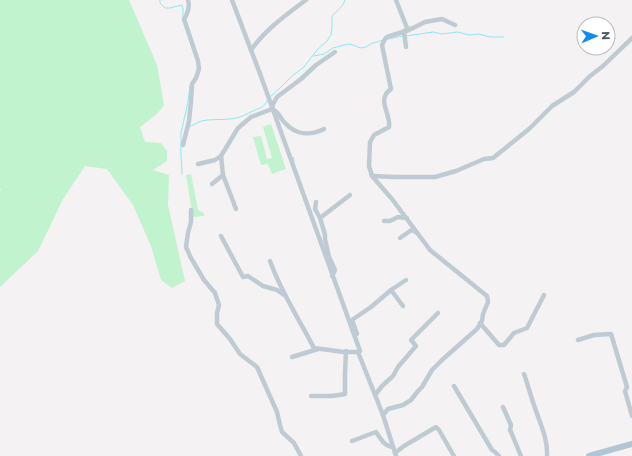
<svg xmlns="http://www.w3.org/2000/svg" width="632" height="456" font-family="Montserrat,sans-serif">
<style>
.green{fill:#c0f3ce}
.lines{fill:none;stroke-linecap:round;stroke-linejoin:round}
.stream{stroke:#8ae9f3;stroke-width:1}
.minor{stroke:#bfcbd2;stroke-width:4.5}
.major{stroke:#b1c5d2;stroke-width:6}
</style>
<rect width="100%" height="100%" fill="#f5f2f3"/>
<g class="green">
<path d="M0,0h129l28,65 7,40 -7,9 -17,13 5,15 16,1 6,8v10l-14,9 16,5 -1,30 17,76 -13,7 -11,-8 -10,-34 -18,-41 -26,-36 -22,-3 -22,33 -25,52 -38,36v-96l1,-1 -1,-2z"/>
<path d="M271,124l15,45 -14,5 -4,-10 -7,1 -8,-28 8,-1 6,23 5,-1 -9,-31z"/>
<path d="M191,174l7,36 6,3v3l-11,1 -7,-42z"/>
</g>
<g class="lines">
<g class="stream">
<path d="M160,0v3l5,5h5l12,-3 1,4v8"/>
<path d="M406,36l27,-4 9,2 16,-2 11,3 10,-1 11,3h14"/>
<path d="M388,39l15,-3"/>
<path d="M314,56l10,-2 9,-6 11,-3 6,-1 11,4 5,-1 6,-4h2l9,-3"/>
<path d="M270,97l11,-10 11,-11 12,-9 13,-17 10,-9 4,-6 1,-7v-12c5,-5 11,-9 13,-16"/>
<path d="M189,127c4,-2 8,-4 12,-6 8,-2 19,-1 28,-2 8,0 16,-4 24,-8 6,-3 11,-3 14,-10"/>
<path d="M181,143v-10l7,-31 2,-16"/>
<path d="M181,143c-1,11 1,20 1,31"/>
<path d="M293,157l1,4"/>
</g>
<g class="minor">
<path d="M232,0l27,71 101,280 -2,1 25,63 13,41"/>
<path d="M396,0l11,28 4,1 14,-7 17,-3 13,6"/>
<path d="M406,30l-2,1 2,16"/>
<path d="M385,39l2,-2 22,-7"/>
<path d="M251,50c15,-21 35,-35 55,-50"/>
<path d="M272,108l1,-4 4,-7 24,-18 15,-14 19,-13"/>
<path d="M183,145l6,-24 2,-20 1,-17 4,-6 3,-9 -1,-8 -14,-42c4,-6 6,-12 4,-19"/>
<path d="M221,156l2,19 13,34"/>
<path d="M198,164l17,-4 6,-4 17,-28 13,-11 21,-8c9,5 7,8 13,14 11,12 25,13 39,6"/>
<path d="M372,176l23,1h40l21,-6 28,-12 9,-1 36,-29 23,-23 22,-14 16,-16 13,-10 29,-28"/>
<path d="M212,184l11,-9"/>
<path d="M316,202l-1,7 5,9 5,17v4l4,18 6,13 -3,6"/>
<path d="M191,210v12l-3,11 -2,14 5,11 13,22 11,13 4,12 -2,8v11l13,15 10,15 17,13 20,45 3,13 2,7 12,11 7,13"/>
<path d="M320,218l30,-23"/>
<path d="M384,221h6l8,-4 9,1"/>
<path d="M221,236l22,41 5,-1 15,10 14,4 7,5"/>
<path d="M400,238l10,-7 3,-1 4,3"/>
<path d="M270,261c11,31 29,58 44,87l30,4h14"/>
<path d="M391,290l12,16"/>
<path d="M480,323l19,22h5l10,-12 13,-5 17,-33"/>
<path d="M357,334l-5,-14 19,-13 20,-17 15,-10"/>
<path d="M578,340l16,-5 17,-1 16,53 -2,4 7,25"/>
<path d="M292,357l26,-8"/>
<path d="M524,374c4,11 7,23 11,34 5,15 13,31 12,48"/>
<path d="M454,386l38,64 3,2 4,4"/>
<path d="M375,395l7,-9 11,-10 5,-9 18,-21 -5,-6 27,-27"/>
<path d="M311,396h21l13,-2v-21l1,-22"/>
<path d="M503,407l8,18 -1,5 1,2 10,24"/>
<path d="M383,415l5,-6 15,-4 8,-5 7,-9 4,-4 10,-17 10,-10 35,-31 5,-8 1,-7 5,-12 -1,-6 -57,-46 -38,-51 -20,-23 -3,-10 1,-24 4,-7 15,-8c2,-10 -9,-24 -3,-33 1,-2 3,-3 5,-5l-9,-44 2,-4"/>
<path d="M352,441l24,-9c5,7 8,14 17,15"/>
<path d="M395,453l9,-7 32,-19 3,3 15,26"/>
</g>
<path class="major" d="M589,456l43,-12"/>
</g>
<g transform="translate(596 36) rotate(88)"><circle r="19" fill="#ffffff" stroke="#b6bcc0"/>
<path d="M0-3L7 15L0 10L-7 15Z" fill="#0e8df3"/>
<text y="-6" font-size="11" font-weight="bold" text-anchor="middle" fill="#485861">N</text>
</g>
</svg>
